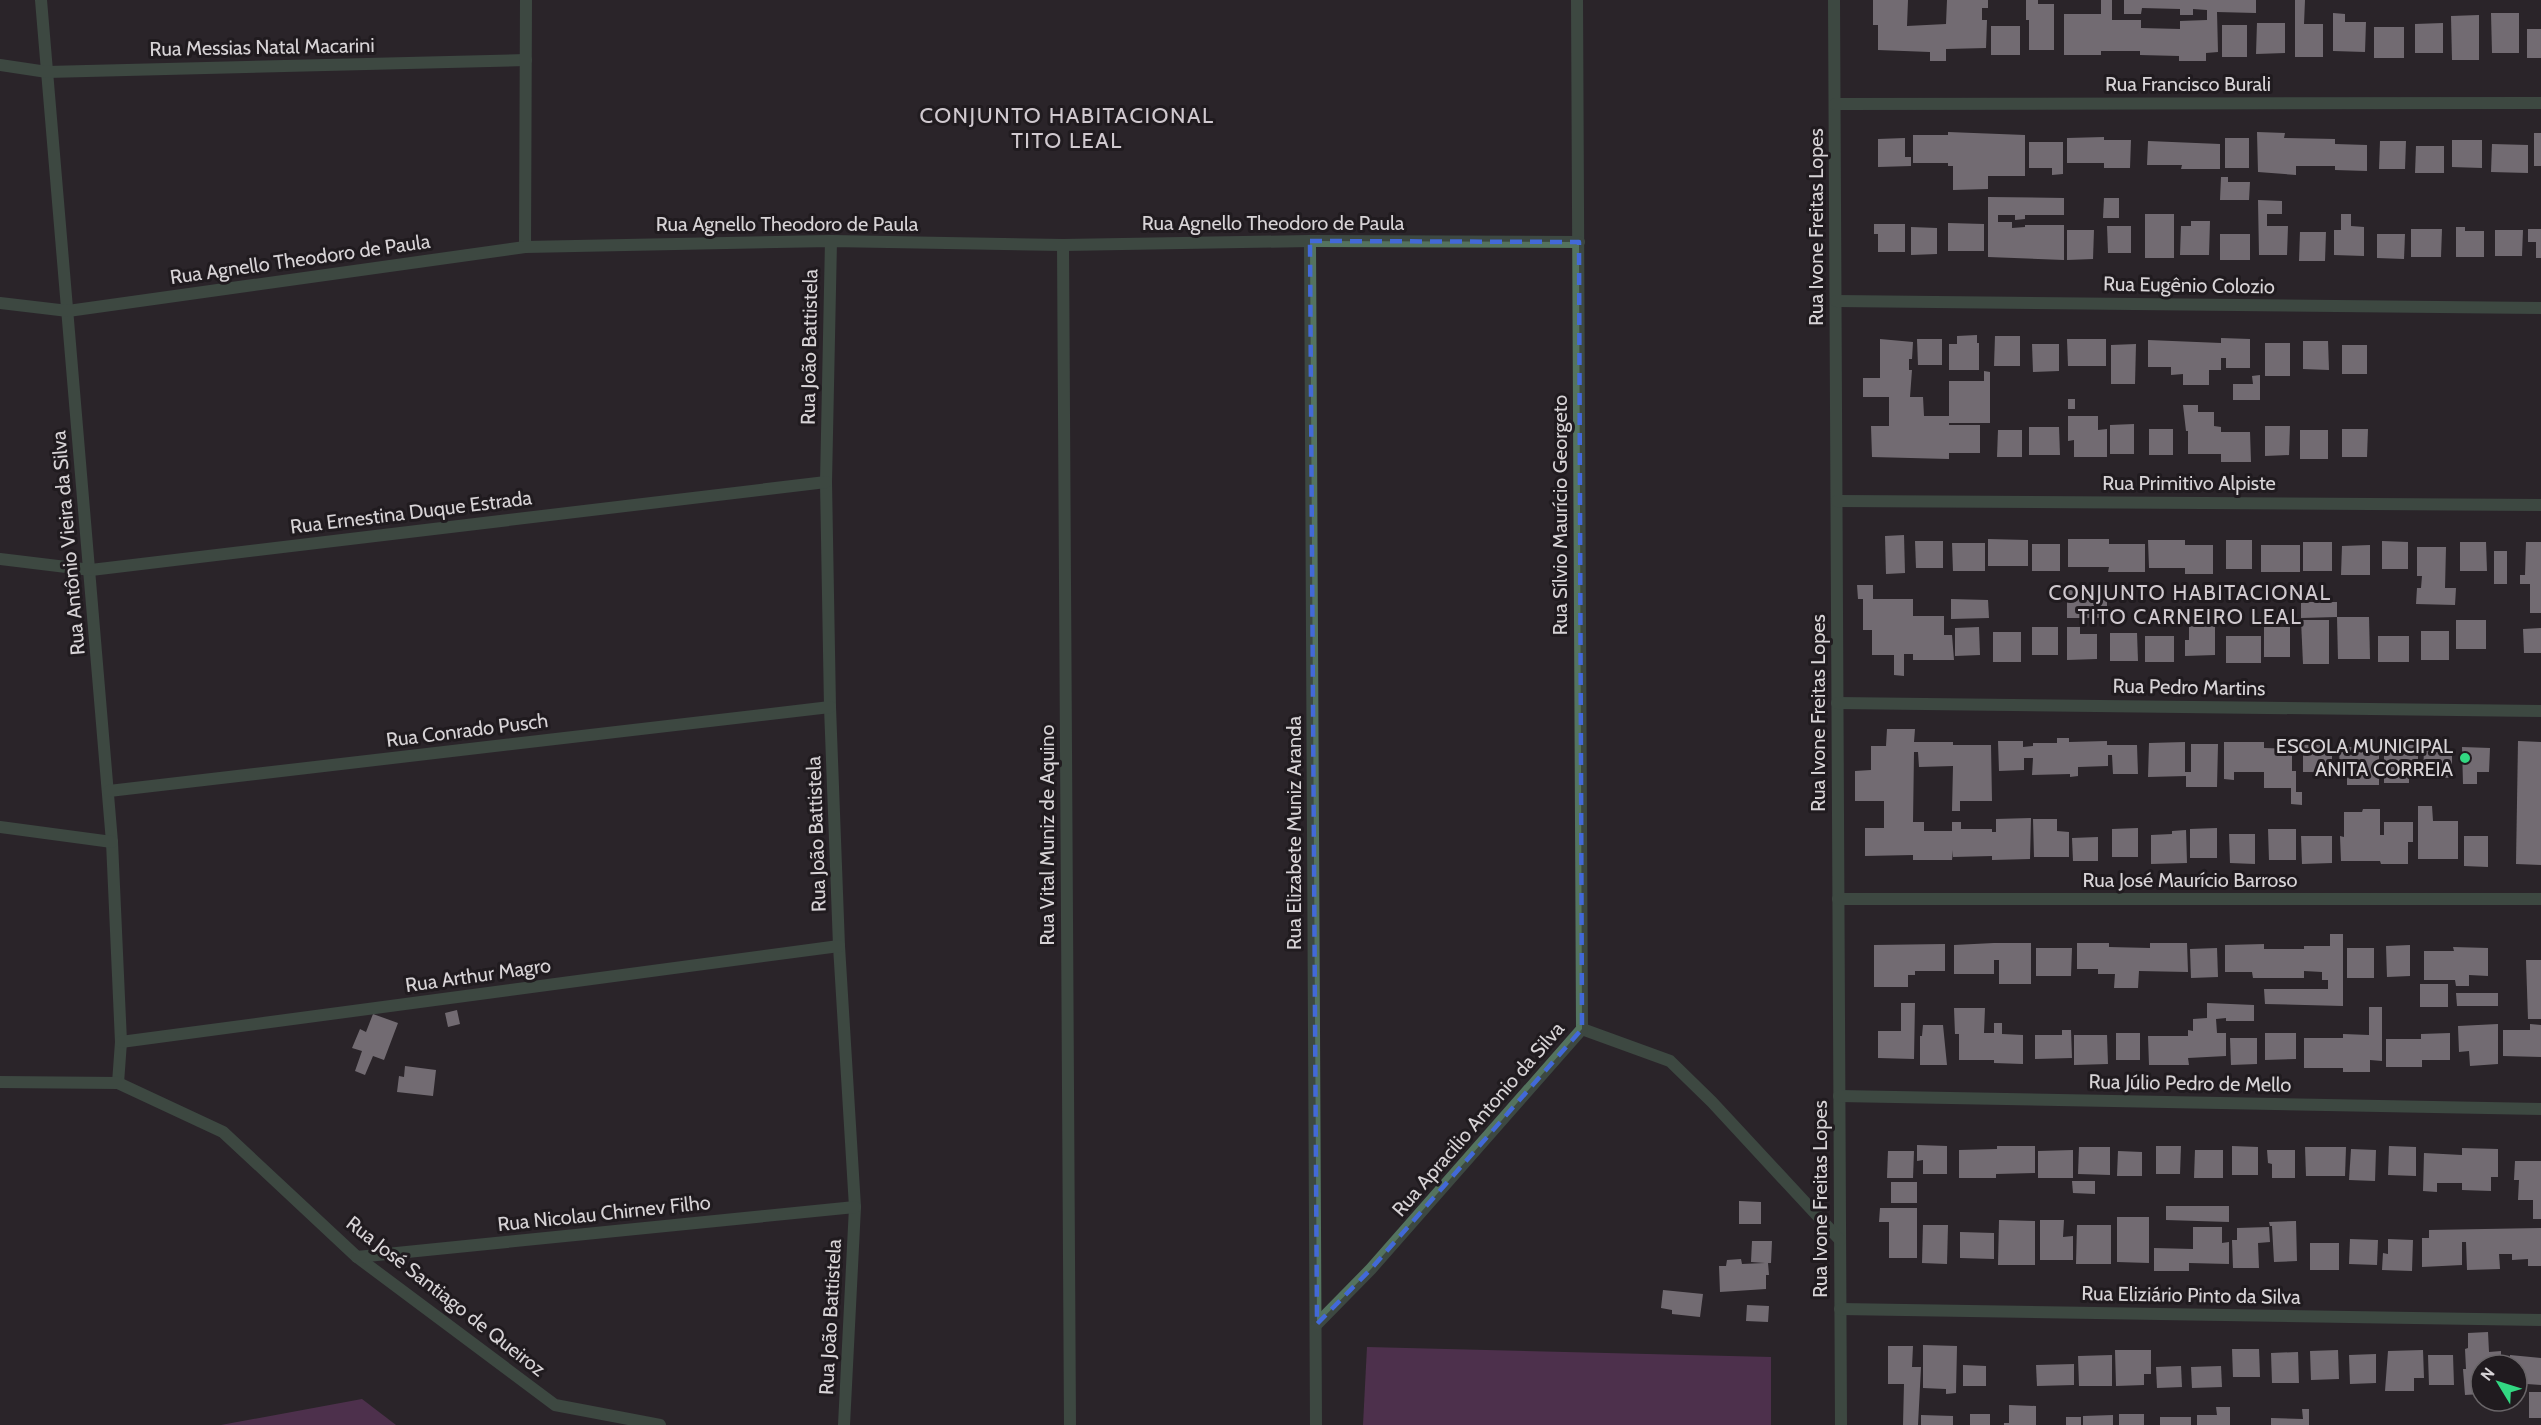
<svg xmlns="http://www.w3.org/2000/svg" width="2541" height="1425" font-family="Cabin,sans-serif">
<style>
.forest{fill:#793f75}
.building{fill:#cac2c9}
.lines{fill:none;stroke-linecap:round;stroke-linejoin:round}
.minor{stroke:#54735e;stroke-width:12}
.marked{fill:none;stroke:#4269d8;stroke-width:4.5;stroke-dasharray:12 8;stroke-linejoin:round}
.poi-dot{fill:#32d882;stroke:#201b1f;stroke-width:2}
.labels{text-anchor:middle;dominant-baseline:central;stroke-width:6;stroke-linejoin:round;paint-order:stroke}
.street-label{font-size:20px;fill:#d7d3d6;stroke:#201b1f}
.poi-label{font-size:20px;fill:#d7d3d6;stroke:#201b1f;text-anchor:end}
.neighbourhood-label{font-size:21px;letter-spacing:1.5px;fill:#d0c9cf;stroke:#201b1f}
.quarter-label{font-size:22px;letter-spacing:1.5px;fill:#d0c9cf;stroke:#201b1f}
</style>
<rect width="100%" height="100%" fill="#2a2429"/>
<g class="forest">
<path d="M1367,1347l404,10v68h-408z"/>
<path d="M362,1399l34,26h-175z"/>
</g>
<g class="building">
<path d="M1873,0h35l-1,26 39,-2 1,-24h41v8h-6v12h5l-1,28 -40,1v12h-16v-9l-52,-2v-25h-5z"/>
<path d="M2026,0h12v4h16v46h-25v-30h-3z"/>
<path d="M2101,0h11v20h29v8l39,1v-8l27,-1v-10l-14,-1v6h-13v-6l-38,-1 -1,6h-17v-14h132v13l-39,-1 1,40 -12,1v8h-27v-5l-39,-1v-4h-39v4h-37v-41h37z"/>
<path d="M2295,0h10l-1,24h19v33h-28z"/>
<path d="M2333,13l12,1v8h21l-1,30 -32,-1z"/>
<path d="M2491,13h28v40h-27z"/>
<path d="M2479,15v45h-27l-1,-44z"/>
<path d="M2257,23h28v30l-29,1z"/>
<path d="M2443,23v30h-28v-29z"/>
<rect x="2222" y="25" width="25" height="32"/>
<rect x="1991" y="26" width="29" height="29"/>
<rect x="2374" y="27" width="30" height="31"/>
<rect x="2527" y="29" width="14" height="29"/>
<path d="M1948,132l77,3v41h-37v13l-35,1v-24h-5v-3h-35v-28h35z"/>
<path d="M2257,132l28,1 -1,5 51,1v5l32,1v26l-32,-1v-4h-39v9l-38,-3z"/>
<rect x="2534" y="133" width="7" height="33"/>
<path d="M2104,137v3h27l-1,28h-26v-5h-37v-25z"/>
<path d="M1905,138v19h6v9l-33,1v-28z"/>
<rect x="2225" y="138" width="24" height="30"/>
<path d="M2452,140h30v28l-30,-1z"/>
<path d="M2148,141l72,3v25h-39l1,-4h-35z"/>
<path d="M2380,141h26l-1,28h-26z"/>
<path d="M2029,142h34v32l-11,1v-7h-23z"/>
<path d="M2492,144l36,1v28l-37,-1z"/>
<path d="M2416,146h28v27h-29z"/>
<path d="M2221,177h7v5h22l-1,18h-29z"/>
<path d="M1988,197l76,1v17h-39v4l-10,1v-5h-17v7h14v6l13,-1v-2h39v35l-76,-3z"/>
<path d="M2104,198h15v20h-16z"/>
<path d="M2258,200l24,1v13h-15v12h21l-1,29h-28z"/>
<rect x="2145" y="214" width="29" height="44"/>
<path d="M2341,214h10v12l13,1v29l-30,-1v-25h7z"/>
<path d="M2191,221h19l-1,34h-29l1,-29h10z"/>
<path d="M1948,223l36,1v27h-36z"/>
<path d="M1874,224h31v28h-27v-18h-4z"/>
<path d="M2107,226h24v27h-23z"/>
<path d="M1911,227l26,1v26l-26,1z"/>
<path d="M2456,227h9v4h19v26h-28z"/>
<path d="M2411,229h31l-1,28h-30z"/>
<path d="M2528,229h13v29h-5v-16h-8z"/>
<path d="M2067,230h27l-1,29 -26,1z"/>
<path d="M2495,230h28l-1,26h-27z"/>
<path d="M2300,232h26l-1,29h-26z"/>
<rect x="2220" y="234" width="30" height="26"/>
<path d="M2377,234h28l-1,25 -27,-1z"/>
<path d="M1977,335v8h2v27h-30v-26h8v-8z"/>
<path d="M1995,336h25v30h-26z"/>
<path d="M2221,338l29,1v29h-24v-10h-5v12h-12v15h-26v-11l-12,1v-8h-23v-27l73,3z"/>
<path d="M1880,339l33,3 -1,17h-3v11h3l-2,27h13l1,19h25v-35h35v-10l6,1v51h-41v2h31v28h-31v6l-77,-2 -1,-31h18v-29h-26v-19h17z"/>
<path d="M1917,339h25v26h-24z"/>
<path d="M2067,339h39v27h-38z"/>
<path d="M2303,341h25l1,29 -26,-1z"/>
<rect x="2265" y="343" width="25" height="33"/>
<path d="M2032,344h27v27l-26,1z"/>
<path d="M2136,344l-1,40h-24v-39z"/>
<rect x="2342" y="345" width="25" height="29"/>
<path d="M2260,375v25h-27v-16h20l-1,-8z"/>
<rect x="2068" y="399" width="7" height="10"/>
<path d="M2183,405h15v7h16v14l7,1v5h29l1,30h-30v-8h-33v-23h-2z"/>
<path d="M2068,416h30v14l9,-1v28h-33v-17l-6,1z"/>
<path d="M2134,424v30h-24v-29z"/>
<path d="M2265,426h25l-1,29 -24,1z"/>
<path d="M2029,427h30l1,28h-31z"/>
<rect x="2149" y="429" width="24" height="26"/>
<path d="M2342,429h26l-1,28h-25z"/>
<path d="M1998,430h24v27h-25z"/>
<rect x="2300" y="430" width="28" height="29"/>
<path d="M1904,535l1,38 -19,1 -1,-38z"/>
<path d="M1988,539l40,1v26h-40z"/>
<path d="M2068,539h41v5h36v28h-37l1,-5h-41z"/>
<path d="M2148,540h37v5h28v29h-28v-6h-36z"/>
<rect x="2226" y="540" width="26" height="29"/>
<path d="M1915,541h28v27h-27z"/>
<path d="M2382,541l26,1v27h-26z"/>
<rect x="2303" y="542" width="29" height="29"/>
<path d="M2460,542h26l1,29h-27z"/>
<path d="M2526,542h15v71h-11v-29h-10v-9h5z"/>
<path d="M1952,543h33v28h-32z"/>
<rect x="2032" y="544" width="28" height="27"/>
<rect x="2261" y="545" width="39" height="27"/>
<path d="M2370,545v30h-29l1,-29z"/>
<path d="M2417,547h29l-1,41h11l-1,17 -39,-1 1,-16h4l1,-12h-5z"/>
<rect x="2494" y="551" width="13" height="33"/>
<path d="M1857,585h16v14h40v17h31v19h8l2,25h-41v-6h-9v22l-10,-1v-20h-22v-25h-9v-31h-5z"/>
<path d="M2067,588h14v12h26v18h-40z"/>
<path d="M1951,599l37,1 1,18 -38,1z"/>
<path d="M2301,602h36v15l-36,1z"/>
<path d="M2189,615h26v40l-30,1v-16h4z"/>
<path d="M2337,617h32l1,42h-32z"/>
<path d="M2301,620h28v44h-26z"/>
<rect x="2456" y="620" width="30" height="29"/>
<path d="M1979,627l1,28 -25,1v-28z"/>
<rect x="2032" y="627" width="26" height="28"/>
<path d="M2067,627h13v7h17v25l-30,1z"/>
<rect x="2264" y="627" width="26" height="30"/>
<path d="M2541,628v25h-17l-1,-24z"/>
<rect x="2421" y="631" width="28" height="29"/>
<rect x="1993" y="632" width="28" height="30"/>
<path d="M2110,633h27l1,28h-28z"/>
<rect x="2145" y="636" width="29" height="26"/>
<rect x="2226" y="636" width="35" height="27"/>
<rect x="2378" y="636" width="31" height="26"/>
<path d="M1887,729h28l-1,13h39v3h38l1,56h-32v10h-8l1,-45 -34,1 -1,-15h-4l-1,70h11v9h28v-9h9v7h31v3h4v-13l35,-1 -1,41 -38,1v-4l-39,1v-7l-1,10h-39v-5l-48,1v-28h19v-27h-29v-30l16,-1v-24h15z"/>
<path d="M2057,738h12v4l38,-1v4h30l1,29h-25l-1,-19h-4v11l-30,1v9l-8,1v-3l-38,1 1,-17h-9v12l-25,1 -1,-30h25v6l10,-1v-3h24z"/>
<path d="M2518,741l23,1v123l-25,-1z"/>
<path d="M2185,742v30h6v-28h27l-1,43h-31v-11l-38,1 1,-34z"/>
<path d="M2224,742h40v6l28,1v22h4v21h6v13l-11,-1v-16h-27v-16h-30v8l-10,-1z"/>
<rect x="2303" y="745" width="29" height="27"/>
<path d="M2384,745h34v23l-9,1v14h-25z"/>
<path d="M2339,747h27v5l13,-1v34h-32v-8h-7z"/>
<path d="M2462,747l28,1 -1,24h-12v12h-14z"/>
<path d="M2424,749h28v29l-29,-1z"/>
<path d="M2418,806h14l1,15h25v38h-40z"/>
<path d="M2363,809h17v26h4v-13h29v20h-5v22h-27l-1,-3h-39l-1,-25 4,1v-25h18z"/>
<path d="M2033,819h24v12l12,1v25h-35z"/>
<path d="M2138,828v29h-26v-28z"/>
<path d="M2217,828v30h-27v-29z"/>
<path d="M2268,829h28v31h-27z"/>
<path d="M2186,830l1,33 -36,1v-29l21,-1v-3z"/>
<path d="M2229,834h26v30l-25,-1z"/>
<path d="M2301,836h31v27l-30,1z"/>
<path d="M2464,836h24v31l-24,-1z"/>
<path d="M2098,837v24h-25l-1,-23z"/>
<path d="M2330,934h13v72l-78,-2 -1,-15h64v-9h-6v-8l-18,-1v7h-51l-1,-6h-27v-27l39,-1v5h40v-3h26z"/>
<path d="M1994,943h37v41h-32v-24h-5v14h-40v-29z"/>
<path d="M2077,943h32v4l41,1v-5h37l1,29 -49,-1 -1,17h-24l1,-14h-17v-5h-21z"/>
<path d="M1945,944v27h-30v4h-7v12h-34v-42z"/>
<path d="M2410,945v31l-23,1 -1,-31z"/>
<path d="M2453,947l35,1v28l-19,-1v11h-13l-1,-6h-31v-29h30z"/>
<path d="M2036,948h36l-1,28h-35z"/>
<path d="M2217,948l1,29 -27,1 -1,-29z"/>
<rect x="2347" y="948" width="27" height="30"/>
<path d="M2526,960h15v59h-13z"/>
<rect x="2420" y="984" width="28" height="23"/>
<path d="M2456,993h42v13h-41z"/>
<path d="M1901,1003h14l-1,56 -36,-1v-27h23z"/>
<path d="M2207,1003l47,2v16h-28v-3l-10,1 1,14h9v23l-38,2 1,7h-40l-1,-29h40v-6l5,1v-12l14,-1z"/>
<path d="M2369,1007h13v54l-12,-1v12h-27v-4h-39v-30h39v-4l26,1z"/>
<path d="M1954,1008h31l-1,25h10v-10h8v11l21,1v29l-29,-1v-3h-35v-26h-4z"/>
<path d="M457,1010l3,14 -12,3 -3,-14z"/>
<path d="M373,1014l25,9 -14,37 -11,-4 -8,19 -10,-4 7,-20 -10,-3 8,-19 6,3z"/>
<path d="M2498,1024v40l-28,2 -1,-15 -10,1 -1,-26z"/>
<path d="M2530,1024l11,1v32l-38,-1v-26h27z"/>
<path d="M1923,1025h20l4,40h-27v-29h2z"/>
<path d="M2062,1030h9l1,28 -37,1v-24h27z"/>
<rect x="2116" y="1033" width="24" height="27"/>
<path d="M2265,1033h31v26l-31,1z"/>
<path d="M2450,1033v27h-28v7h-36v-28h35v-5z"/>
<path d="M2074,1035h33l1,29 -34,1z"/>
<path d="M2230,1038h27v26l-26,1z"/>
<path d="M405,1066l31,4 -3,26 -36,-4 2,-16 5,1z"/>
<path d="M1917,1145l30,1v28h-24v-14l-6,1z"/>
<path d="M1997,1146h38v27l-39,1v4h-37v-28l38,-1z"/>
<path d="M2156,1146h25l-1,28h-24z"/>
<path d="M2232,1146l26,1v28h-26z"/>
<path d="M2389,1146l27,1v29l-28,-1z"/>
<path d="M2079,1147h31v28l-32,-1z"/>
<path d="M2305,1147h41l-1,29h-39z"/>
<path d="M2462,1148l36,1v28h-7v14l-29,-1v-7h-25v9l-14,-1 1,-38 38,2z"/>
<path d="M2351,1149l25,1 -1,31 -26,-1z"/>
<path d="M2073,1150v28h-35v-27z"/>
<path d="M2195,1150h28v28h-29z"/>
<path d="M2267,1150h28v28h-23v-14l-4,-1z"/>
<path d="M1888,1151h26l-1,27h-26z"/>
<path d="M2118,1151l24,1v24h-25z"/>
<path d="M2515,1161h26v58h-8v-19h-15l1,-20h-5z"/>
<path d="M2072,1181h23v13l-22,-1z"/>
<rect x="1891" y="1182" width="26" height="21"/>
<path d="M1739,1201l22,1v22h-22z"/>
<path d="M2166,1206h63v16l-63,-2z"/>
<path d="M1880,1208h37v50h-28v-36h-10z"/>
<path d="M2117,1217h32v46l-32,-1z"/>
<path d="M1999,1220l36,1v44h-37z"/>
<path d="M2040,1220h24l-1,17 10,-1v24h-33z"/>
<path d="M2296,1221l1,40 -23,1 -2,-36h-2l-1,-4z"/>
<path d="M1923,1225h25l-1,39 -25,-1z"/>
<path d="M2077,1225h34v39h-35z"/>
<path d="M2193,1227h29v16l7,-1v22l-40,-1v8h-35v-23l39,1z"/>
<path d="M2269,1227l1,15 -12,1 1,25h-26l-1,-28h5v-12z"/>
<path d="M2541,1228v38h-13v-7l-16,1v-6h-13l1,15 -33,1 -1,-28h-4v23l-40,2v-29h7v-8z"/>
<path d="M1960,1232l34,1v26l-34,-1z"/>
<path d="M2350,1239l28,1 -1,25 -28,-1z"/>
<path d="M2388,1239l25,1 -1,31 -30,-1 1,-17 5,1z"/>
<path d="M1752,1241h20l-1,22h-3l1,12h-3v14l-46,3 -1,-26h7l1,-6 14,-1 1,5 23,-1 -14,-1z"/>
<rect x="2310" y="1243" width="29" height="27"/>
<path d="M1663,1290l40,4 -3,23 -28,-3v-4l-11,-2z"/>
<path d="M1747,1305l22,1 -1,16 -22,-1z"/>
<path d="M2488,1332l1,20 12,-1v13l-20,1v29l-16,1 -2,-26h3l-1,-20 3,-1v-15z"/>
<path d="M1923,1345l34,1 -1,47 -10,1v-5l-23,-1z"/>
<path d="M1888,1346h25l-1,21h9l-3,58h-15l1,-41h-16z"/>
<path d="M2232,1349h27l1,28h-27z"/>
<path d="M2115,1350h36v24h-7v11l-28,1z"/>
<path d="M2338,1350l1,29 -28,1 -1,-29z"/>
<path d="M2423,1350l1,28h-10v13h-29l3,-40z"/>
<path d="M2298,1352l1,31h-27l-1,-30z"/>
<path d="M2376,1354v29l-26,1 -1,-29z"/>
<path d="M2112,1355v31h-33l-1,-30z"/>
<path d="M2428,1355h25l1,30h-25z"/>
<path d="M2510,1355l31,3v27l-14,-1v5h-10v-24h-7z"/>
<path d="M2074,1364v21l-37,1 -1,-21z"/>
<path d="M1963,1365l23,1v20h-23z"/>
<path d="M2181,1366l1,21 -25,1 -1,-21z"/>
<path d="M2221,1366l1,21 -30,1 -1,-21z"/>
<rect x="2529" y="1392" width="12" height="26"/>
<path d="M2009,1405l27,1v19h-32v-2h5z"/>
<path d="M2216,1407h14v18h-33v-10h20z"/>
<path d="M2302,1409h7v16h-38v-7l32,1z"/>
<rect x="1970" y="1414" width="20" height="11"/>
<rect x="2119" y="1414" width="25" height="11"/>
<path d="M1921,1415l32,1v9h-32z"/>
<path d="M2113,1415v10h-30v-9z"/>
<rect x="2066" y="1417" width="15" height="8"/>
<rect x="2160" y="1417" width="31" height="8"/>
</g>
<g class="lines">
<g class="minor">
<path d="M41,0l71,842 9,200 -3,41"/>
<path d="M1577,0l5,1029"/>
<path d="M1834,0l7,1425"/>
<path d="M0,65l47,7 479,-12"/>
<path d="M1835,104l706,-1"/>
<path d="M831,241l-5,241 4,225 9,239 16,261 -11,218"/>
<path d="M1310,241l6,1184"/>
<path d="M1063,245l7,1180"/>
<path d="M525,247l1,-247"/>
<path d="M1836,301l705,7"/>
<path d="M0,303l68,8 457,-64 306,-6 232,4 247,-4 269,1"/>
<path d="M1837,501l704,4"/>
<path d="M0,559l91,11 735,-88"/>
<path d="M1837,703l704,8"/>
<path d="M109,791l721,-84"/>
<path d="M0,827l112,15"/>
<path d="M1838,899h703"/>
<path d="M1582,1029l88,32 42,41 128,138"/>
<path d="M121,1042l718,-96"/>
<path d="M0,1082l118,1 105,49 134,125 198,148 105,20"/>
<path d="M1839,1096l702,13"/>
<path d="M357,1257l498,-50"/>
<path d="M1840,1309l701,11"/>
<path d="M1317,1324l54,-55 211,-240"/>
</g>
</g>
<path d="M0 0H2541V1425H0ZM1310,241l269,1 3,787 -211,240 -54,55z" fill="#2a2429" fill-opacity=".55" fill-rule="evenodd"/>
<path class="marked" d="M1310,241l269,1 3,787 -211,240 -54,55z"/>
<circle class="poi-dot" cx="2465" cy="758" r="6"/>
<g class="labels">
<g class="street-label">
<text transform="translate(262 47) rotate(-1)">Rua Messias Natal Macarini</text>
<text x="2188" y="84">Rua Francisco Burali</text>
<text x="1273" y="223">Rua Agnello Theodoro de Paula</text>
<text x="787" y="224">Rua Agnello Theodoro de Paula</text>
<text transform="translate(1816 227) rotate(-90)">Rua Ivone Freitas Lopes</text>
<text transform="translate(300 259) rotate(-8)">Rua Agnello Theodoro de Paula</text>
<text transform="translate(2189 285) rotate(1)">Rua Eugênio Colozio</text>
<text transform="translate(809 347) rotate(-89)">Rua João Battistela</text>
<text x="2189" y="483">Rua Primitivo Alpiste</text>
<text transform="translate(411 512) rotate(-7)">Rua Ernestina Duque Estrada</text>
<text transform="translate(1560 515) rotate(-90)">Rua Sílvio Maurício Georgeto</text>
<text transform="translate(68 543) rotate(-95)">Rua Antônio Vieira da Silva</text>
<text transform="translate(2189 687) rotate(1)">Rua Pedro Martins</text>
<text transform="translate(1818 713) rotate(-90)">Rua Ivone Freitas Lopes</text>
<text transform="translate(467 730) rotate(-7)">Rua Conrado Pusch</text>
<text transform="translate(1294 833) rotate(-90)">Rua Elizabete Muniz Aranda</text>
<text transform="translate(816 834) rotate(-92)">Rua João Battistela</text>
<text transform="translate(1047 835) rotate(-90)">Rua Vital Muniz de Aquino</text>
<text x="2190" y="880">Rua José Maurício Barroso</text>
<text transform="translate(478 975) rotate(-8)">Rua Arthur Magro</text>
<text transform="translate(2190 1083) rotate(1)">Rua Júlio Pedro de Mello</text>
<text transform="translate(1478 1119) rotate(-49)">Rua Apracilio Antonio da Silva</text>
<text transform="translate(1820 1199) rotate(-90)">Rua Ivone Freitas Lopes</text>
<text transform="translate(604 1213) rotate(-6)">Rua Nicolau Chirnev Filho</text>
<text transform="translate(2191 1295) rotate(1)">Rua Eliziário Pinto da Silva</text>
<text transform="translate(446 1296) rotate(38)">Rua José Santiago de Queiroz</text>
<text transform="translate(830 1317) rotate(-87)">Rua João Battistela</text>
</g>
<g class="poi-label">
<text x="2453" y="746">ESCOLA MUNICIPAL<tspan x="2453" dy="23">ANITA CORREIA</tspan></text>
</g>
<g class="neighbourhood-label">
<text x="2190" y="592">CONJUNTO HABITACIONAL<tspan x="2190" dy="24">TITO CARNEIRO LEAL</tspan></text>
</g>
<g class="quarter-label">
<text x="1067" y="115">CONJUNTO HABITACIONAL<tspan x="1067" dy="25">TITO LEAL</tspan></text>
</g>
</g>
<g transform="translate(2499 1383) rotate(308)"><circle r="28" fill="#201b1f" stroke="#696568" stroke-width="1.5"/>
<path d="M0-4.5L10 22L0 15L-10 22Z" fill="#32d882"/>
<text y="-9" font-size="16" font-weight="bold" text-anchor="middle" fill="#d7d3d6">N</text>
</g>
</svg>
